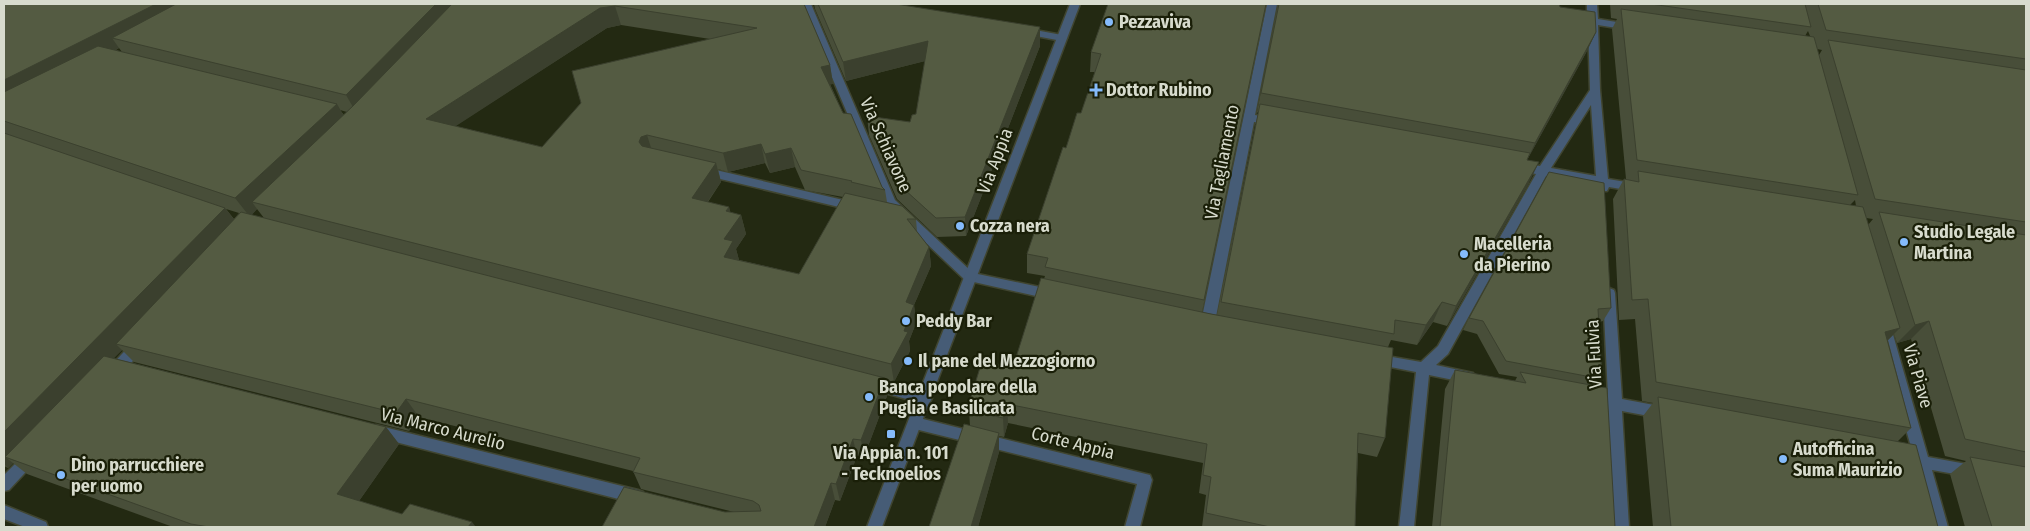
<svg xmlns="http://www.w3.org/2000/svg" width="2030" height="531" font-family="'Fira Sans Condensed',sans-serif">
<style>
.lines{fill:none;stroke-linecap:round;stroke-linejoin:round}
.service-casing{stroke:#404530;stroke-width:3}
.minor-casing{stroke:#404530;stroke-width:3}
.tertiary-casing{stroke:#404530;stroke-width:3}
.service{fill:#465c76;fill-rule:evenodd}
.minor{fill:#465c76;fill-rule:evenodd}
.tertiary{fill:#465c76;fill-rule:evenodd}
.wall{fill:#484e39;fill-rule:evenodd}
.shaded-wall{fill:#3b402e}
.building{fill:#545b42;stroke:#3b402e;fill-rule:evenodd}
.poi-dot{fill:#85bbfb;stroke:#1a1f08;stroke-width:2}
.labels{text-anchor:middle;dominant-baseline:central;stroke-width:4.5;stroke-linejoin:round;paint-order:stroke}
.poi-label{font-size:18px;font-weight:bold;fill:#d7dbcd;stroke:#1a1f08;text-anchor:start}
.street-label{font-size:18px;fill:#d7dbcd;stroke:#1a1f08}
</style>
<rect width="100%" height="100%" fill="#232912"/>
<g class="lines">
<g class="service-casing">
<path id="service" d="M703,167l153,36 6,4 -6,4 -157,-37 -2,-3z"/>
</g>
<g class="minor-casing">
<g id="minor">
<path d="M801,4h10l84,196 78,73 81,17 5,2 1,3 -1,3 -5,2 -89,-20 -79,-75z"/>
<path d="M1267,4h10l-22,111 23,4 2,3 -6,4 -20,-4 -40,205 -2,4 -5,1 -5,-1 -2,-4z"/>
<path d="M1587,4h10l1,15 31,5 5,3 -5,3 -31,-5 2,65 8,89 30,5 6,4 -6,4 -29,-5 -2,4h-8l-2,-6 -51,-9 -98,178 -12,11 37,8 2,4 -2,4 -5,2 -39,-8 -15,152h-15l17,-155 -41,-8 -5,-1 -2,-4 2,-4 5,-1 46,8 17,-16 98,-172 -20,-4 -2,-3 6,-4 20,3 50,-76 -2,-67 -12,-2 -1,-2 5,-3 7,1zM1591,105l5,71 -45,-8z"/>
<path d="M1024,28l38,7 5,3 -5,3 -42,-8 -1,-2z"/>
<path d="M1609,288l5,2 1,3 7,106 43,8 5,2 2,4 -2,4 -5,2 -43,-8 7,116h-15l-6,-119 -22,-5 -2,-4 2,-4 5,-2 17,3 -5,-103 1,-3z"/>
<path d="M1883,319l5,1 2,4 38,133 44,8 5,2 2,4 -2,4 -5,2 -40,-7 16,57h-14l-17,-60 -16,-4 -2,-4 2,-4 5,-2 7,1 -37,-130 2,-4z"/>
<path d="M140,339l5,1 2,4 -2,4 -28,30 -5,2 -5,-2 -2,-4 2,-4 28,-30z"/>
<path d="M871,378l54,14 5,2 2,4 -2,4 -5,2 -59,-16 -2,-4 2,-4z"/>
<path d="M915,417l235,58 2,5 -12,47h-15l12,-43 -222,-55 -5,-2 -2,-4 2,-4z"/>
<path d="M376,425l262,65 5,2 2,5 -2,5 -5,2 -262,-67 -5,-2 -2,-4 2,-4z"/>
<path d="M30,452l5,2 2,4 -2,4 -26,28 -5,1v-16l21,-21z"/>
<path d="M4,505l42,17 2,5h-23l-21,-8z"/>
</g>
</g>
<g class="tertiary-casing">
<path id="tertiary" d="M1070,4h10l-198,523h-15z"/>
</g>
<use href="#service" class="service"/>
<use href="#minor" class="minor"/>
<use href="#tertiary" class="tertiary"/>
</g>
<g class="wall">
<path d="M4,4h800l26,61 3,19h-3l13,29 39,74 3,3 2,12 29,17 1,13 12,15 2,19 -17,39 2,18 -7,18 1,10 -16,31 -9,-2 2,16 -23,61 -7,-1 -17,45 -5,-1 -10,27h-223l123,-15h9l-93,-23 -8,-18 -214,-54 -10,14 -275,-69 -12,-12 -9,8 273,69 13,17 -40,57 43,13 74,13h-303l-146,-53 -14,-11 -5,5 -4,-2zM621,25l89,14 -168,108 -87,-21 152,-98zM119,48l3,4 -6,-2zM340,110l7,2 -3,3zM765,163l5,10 25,-6 10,23 38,7 -44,77 -60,-14 -3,-11 10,-15 -5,-19 -11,-3 -1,-5 -21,-5 13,-20 -3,-13 10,3zM226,209l13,4 -5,6zM257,209l7,9 -13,-3z"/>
<path d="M814,4h82l144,42 -74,190 -29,1 -40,-38 -28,-64 -2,-19 43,6 6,-8 9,-53 -79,20 -31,-72z"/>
<path d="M1267,4l-65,308 15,3 41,-202 -1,-1 21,-108h281l1,3 36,25 -9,19 -60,109 2,23 -82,143 -14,-4 -16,23 -26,-5 -3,7 -3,91 -8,19 -19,-4 -3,74h-153l4,-32 -7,-2 4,-30 -195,-40 -4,14 -5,-1v16l-21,75h-49l41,-101 -1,-16 2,-6v-7l42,-30 31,-88 1,-3 -18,-3v-19l39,-106 15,-35 14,-41h-5l1,-20z"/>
<path d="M1610,4h416v523h-61l-15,-53 16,-13 -21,-5 -34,-117 -14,4 -3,-9 -6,6 23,88 -14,14 41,85h-285l-10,-111 10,-13 -11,-2 -7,-82 -16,1 -6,-121 11,-20h2l-14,-150 5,-10 -6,-1zM1808,31l2,5h-5zM1817,49l5,1 -3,5zM1855,200l1,6 -6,-1zM1866,218l7,1 -5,6z"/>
<path d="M1611,308l-8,13 -4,1 3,57 -5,7 18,141h-183l13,-138 10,-19 60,11 2,-4 -18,-3 -22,-40 -14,-4 6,-12z"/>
</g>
<g class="shaded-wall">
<path d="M156,4h50l-94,34 7,10 -115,60v-28z"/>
<path d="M436,4h28l-107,110 -11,-19z"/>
<path d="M615,6l6,19 -14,3 -171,111 -10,-20 174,-111z"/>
<path d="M1040,27v19l-74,190 -1,-19z"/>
<path d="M1596,32l-9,19 -61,111 9,-19z"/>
<path d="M928,41l1,19 -83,21 -3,-19z"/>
<path d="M830,65l3,19 -8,2 -4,-19z"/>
<path d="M337,104l11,19 -96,79 5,7 -7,8 -15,-19z"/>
<path d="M647,135l6,19 -6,2 -8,-14 2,-5z"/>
<path d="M761,144l4,19 -37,9 -5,-19z"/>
<path d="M791,148l4,19 -25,6 -5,-19z"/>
<path d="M1539,162l-10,21 -82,143 9,-20z"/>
<path d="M716,163l5,19 -24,35 -5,-19z"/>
<path d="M729,207l5,18 7,-10 5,19 -10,15 3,11 -15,-3 2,-46z"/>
<path d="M225,208l15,19 -124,117 6,6 -107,111 -10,-4 8,6 -5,5 -4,-4v-32z"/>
<path d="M929,247l2,19 -17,39 2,18 -7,18 1,10 -16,31 -3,-18 13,-33 2,-29z"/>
<path d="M1442,302l-9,20 -16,23 9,-20z"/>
<path d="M1929,321l-18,18 -14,4 18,-18z"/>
<path d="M1900,328l-19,19 4,-15z"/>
<path d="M885,378l2,18 -23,61 -3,-17z"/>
<path d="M406,399l13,18 -10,14 -13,-18z"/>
<path d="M1007,404l1,19 -4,14 -1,-19z"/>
<path d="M386,427l13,17 -47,67 -15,-17z"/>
<path d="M999,433v19l-21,75h-7z"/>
<path d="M853,439l4,17 -17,45 -4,-17z"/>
<path d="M831,483l4,17 -10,27h-11z"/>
<path d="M472,522l4,5h-8z"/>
</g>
<g class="building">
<path d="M4,4h152l-152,76z"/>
<path d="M176,4h260l-90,91 -234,-57z"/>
<path d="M452,4h352l26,61 -9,2 22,46 8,1 31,73 3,3 -34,-8 1,-1 -51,-11 -10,-22 -26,6 -4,-10 -38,9 -76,-18 -6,2 -2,5 3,4 74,17 -24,35 37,9 -3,4 15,4 -17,24 9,2 -9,16 75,17 46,-81 57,13 14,13h-9l22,28 -23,55 8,3 -10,26 4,1 -17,32 -639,-162 102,-97zM615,6l142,22 -185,43 9,32 -39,44 -116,-28 174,-111z"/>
<path d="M818,4h78l144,23 -75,190 -29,1 -42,-38 -27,-64 43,6 2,-7 4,-1 12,-73 -85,21z"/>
<path d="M1108,4h158l-62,296 -159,-33 3,-9 -21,-4 36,-107 3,1 11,-35h4l20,-59 -10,-2z"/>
<path d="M1279,4h280l1,3 35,5 1,20 -61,111 -274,-50z"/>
<path d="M1651,4h154l6,23z"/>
<path d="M1818,4h207l1,3v52l-200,-29z"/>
<path d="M1621,9l193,28 44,158 -221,-35z"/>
<path d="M1828,40l198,30v152l-151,-23z"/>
<path d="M98,46l239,58 -102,94 -231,-77v-29z"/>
<path d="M1260,104l270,49 -3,7 12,2 -83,144 -14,-4 -16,23 -31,-5 -1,14 -173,-32z"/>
<path d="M4,133l221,75 -221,224z"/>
<path d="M1638,171l225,36 37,121 -15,4 26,96 -255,-46 -8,-83 -16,1 -8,-121 15,3z"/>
<path d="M1549,172l55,11 7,125 -13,1 4,70 -96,-18 -23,-40 -14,-3z"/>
<path d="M241,212l644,166 -24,62 -8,-1 -17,45 -5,-1 -17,44h-212l22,-40 101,25 36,-1 -2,-6 -6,-4 -120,-29 7,-14 -234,-59 -10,14 -280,-69z"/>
<path d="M1879,212l147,23v217l-61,-13 -36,-118 -14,4z"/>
<path d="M1041,278l170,36 182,34 -8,90 -27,-5 -3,94h-85l-64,-14 5,-36 -8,-2 4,-31 -200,-40 -4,14 -34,-8 4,-13h-2l11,-36 31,6z"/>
<path d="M104,356l282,71 -49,67 65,20 8,-10 62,18 -4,5h-259l-18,-3 -186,-67z"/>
<path d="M1455,370l71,13 -6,-11 87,16 8,139h-175z"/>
<path d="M1658,397l258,48 22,82h-267z"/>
<path d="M964,424l35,9 -28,94h-42z"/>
<path d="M1970,457l56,10v60h-34z"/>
</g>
<g class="poi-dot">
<circle cx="1109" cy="22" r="5"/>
<path d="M1093.5 82.5h5v5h5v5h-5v5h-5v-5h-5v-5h5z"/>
<circle cx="960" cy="226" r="5"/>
<circle cx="1904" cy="242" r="5"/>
<circle cx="1464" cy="254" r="5"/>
<circle cx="906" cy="321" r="5"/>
<circle cx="908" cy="361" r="5"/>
<circle cx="869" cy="397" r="5"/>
<rect x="886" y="429" width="10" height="10" rx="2.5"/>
<circle cx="1783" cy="459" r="5"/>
<circle cx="61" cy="475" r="5"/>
</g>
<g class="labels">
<g class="poi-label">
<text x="1119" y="22">Pezzaviva</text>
<text x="1106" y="90">Dottor Rubino</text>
<text x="970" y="226">Cozza nera</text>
<text x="1914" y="232">Studio Legale<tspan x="1914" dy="21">Martina</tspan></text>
<text x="1474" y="244">Macelleria<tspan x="1474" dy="21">da Pierino</tspan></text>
<text x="916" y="321">Peddy Bar</text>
<text x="918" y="361">Il pane del Mezzogiorno</text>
<text x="879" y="387">Banca popolare della<tspan x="879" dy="21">Puglia e Basilicata</tspan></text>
<text x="1793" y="449">Autofficina<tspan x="1793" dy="21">Suma Maurizio</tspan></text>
<text x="891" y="453" text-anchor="middle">Via Appia n. 101<tspan x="891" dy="21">- Tecknoelios</tspan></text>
<text x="71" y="465">Dino parrucchiere<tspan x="71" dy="21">per uomo</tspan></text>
</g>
<g class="street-label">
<text transform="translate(886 145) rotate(66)">Via Schiavone</text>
<text transform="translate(995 161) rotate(-69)">Via Appia</text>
<text transform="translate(1222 162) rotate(-79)">Via Tagliamento</text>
<text transform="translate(1594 354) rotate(-93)">Via Fulvia</text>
<text transform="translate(1918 376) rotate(74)">Via Piave</text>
<text transform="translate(443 429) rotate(14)">Via Marco Aurelio</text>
<text transform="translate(1073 443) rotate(14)">Corte Appia</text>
</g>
</g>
<rect width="2030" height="531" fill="none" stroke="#d7dbcd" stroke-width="10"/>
</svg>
